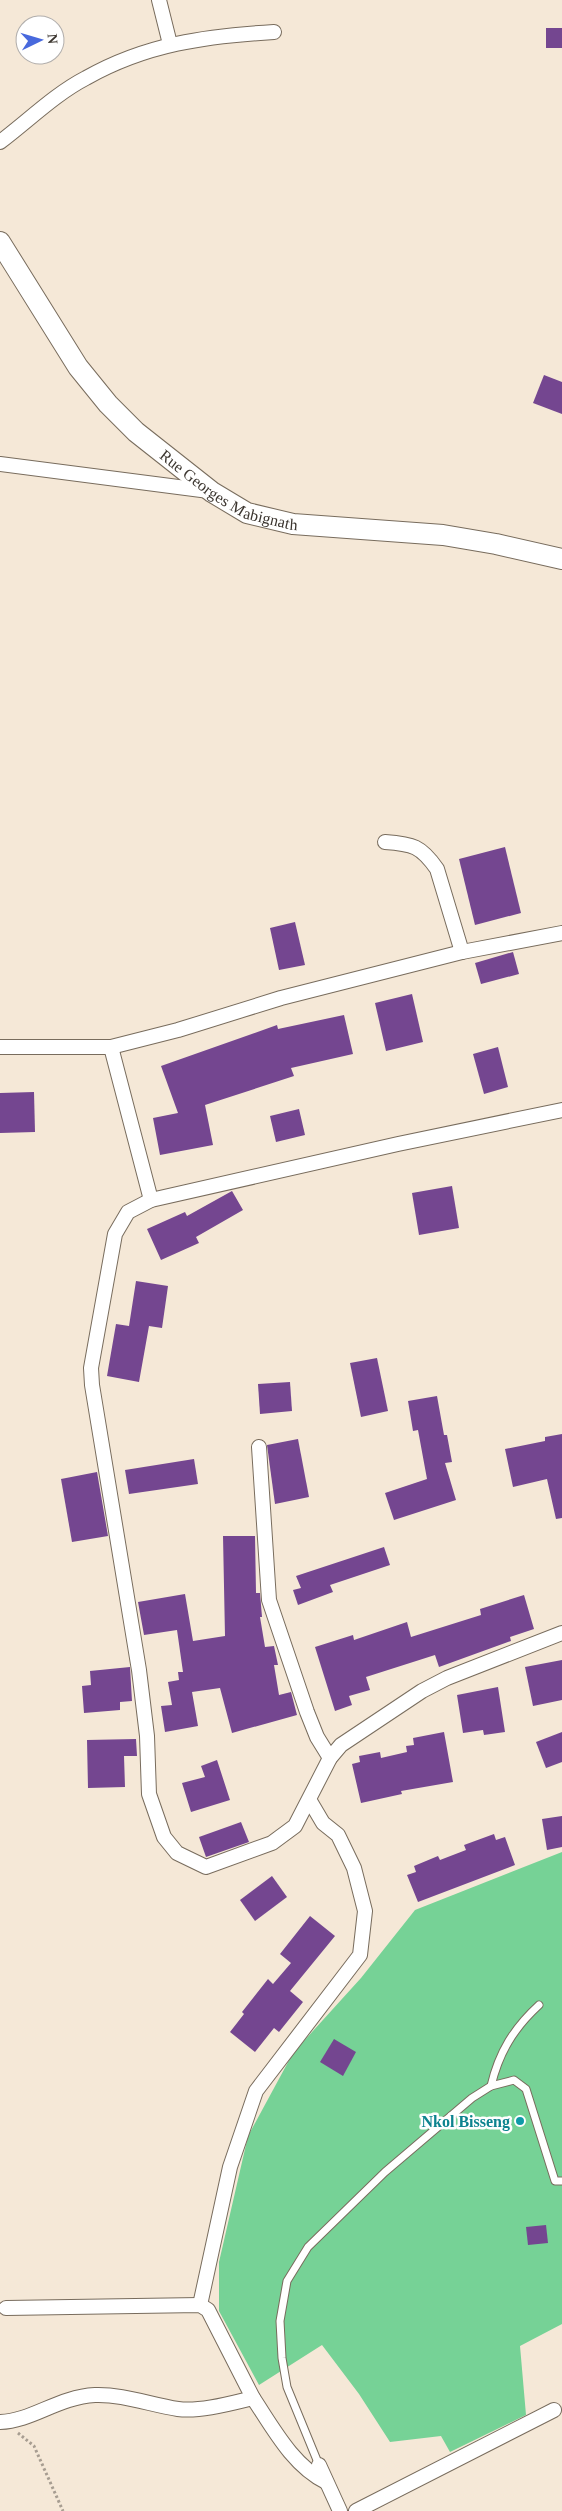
<svg xmlns="http://www.w3.org/2000/svg" width="562" height="2511" font-family="Georgia,serif">
<style>
.forest{fill:#76d296}
.building{fill:#744690}
.lines{fill:none;stroke-linecap:round;stroke-linejoin:round}
.lane-casing{stroke:#786c5d;stroke-width:9}
.street-casing{stroke:#786c5d;stroke-width:16}
.secondary-casing{stroke:#786c5d;stroke-width:22}
.path{stroke:#a79d91;stroke-width:3;stroke-dasharray:2.5 2.5;stroke-linecap:butt}
.lane{stroke:#fff;stroke-width:7}
.street{stroke:#fff;stroke-width:14}
.secondary{stroke:#fff;stroke-width:20}
.culture-dot{fill:#0f9aa8;stroke:#fff;stroke-width:2}
.labels{text-anchor:middle;dominant-baseline:central;stroke-width:5;stroke-linejoin:round;paint-order:stroke}
.street-label{font-size:16px;fill:#3b352f;stroke:#fff}
.culture-label{font-size:16px;font-weight:bold;fill:#0d838f;stroke:#fff;text-anchor:end}
</style>
<rect width="100%" height="100%" fill="#f5e8d7"/>
<path class="forest" d="M562,1852v472l-42,22 6,69 -76,37 -9,-16 -51,6 -31,-48 -37,-49 -63,40 -40,-74v-49l29,-126 45,-83 68,-75 54,-68z"/>
<g class="building">
<rect x="546" y="28" width="16" height="20"/>
<path d="M544,375l18,7v32l-29,-11z"/>
<path d="M505,847l16,66 -46,12 -16,-66z"/>
<path d="M295,922l10,43 -26,5 -9,-42z"/>
<path d="M513,952l6,22 -38,10 -6,-21z"/>
<path d="M412,994l11,48 -37,9 -11,-48z"/>
<path d="M344,1015l9,39 -62,14 3,8 -89,29 8,40 -53,10 -7,-37 25,-5 -17,-47 116,-41 1,4z"/>
<path d="M498,1047l10,40 -24,7 -11,-40z"/>
<path d="M34,1092l1,40 -35,1v-40z"/>
<path d="M299,1109l6,26 -29,7 -6,-26z"/>
<path d="M452,1186l7,42 -40,7 -7,-42z"/>
<path d="M232,1191l11,19 -47,27 3,6 -38,17 -14,-31 38,-17 2,4z"/>
<path d="M136,1281l32,5 -6,42 -13,-2 -10,56 -32,-6 9,-52 13,2z"/>
<path d="M377,1358l11,53 -27,6 -11,-54z"/>
<path d="M290,1382l2,29 -32,3 -2,-30z"/>
<path d="M437,1396l7,39h3l5,27 -7,1 11,37 -62,20 -9,-27 42,-14 -9,-49 -5,1 -5,-30z"/>
<path d="M562,1434v84l-6,1 -9,-40 -34,8 -8,-38 40,-8v-4z"/>
<path d="M298,1439l11,58 -34,7 -8,-59z"/>
<path d="M194,1459l4,25 -69,10 -4,-24z"/>
<path d="M97,1472l11,64 -36,6 -11,-63z"/>
<path d="M223,1536h32l1,57h4l2,24h-2l5,30 9,-1 4,19h-4l5,30 12,-3 6,23 -65,18 -12,-45 -28,4 6,34 -33,6 -4,-26 11,-1 -4,-23 11,-2 -1,-8h5l-6,-42 -33,5 -6,-33 47,-8 8,47 32,-5z"/>
<path d="M384,1547l6,18 -60,20 3,7 -35,13 -5,-15 8,-2 -5,-12z"/>
<path d="M524,1595l10,34 -24,8 1,4 -72,26 -4,-12 -69,22 4,13 -21,6 3,9 -17,6 -20,-64 38,-12 1,5 53,-18 4,15 70,-22 -1,-6z"/>
<path d="M562,1660v40l-29,6 -8,-39z"/>
<path d="M130,1667l2,34 -12,1v8l-36,3 -2,-27 9,-1 -1,-14z"/>
<path d="M498,1687l7,45 -21,3 -1,-5 -20,3 -6,-38z"/>
<path d="M444,1732l9,50 -52,9 1,3 -41,9 -9,-39 8,-2 -1,-6 21,-4 1,6 26,-6 -1,-6 8,-1 -1,-7z"/>
<path d="M562,1732v30l-16,6 -10,-26z"/>
<path d="M136,1739l1,17h-13l1,31 -37,1 -1,-48z"/>
<path d="M217,1760l13,40 -39,12 -9,-29 23,-6 -4,-11z"/>
<path d="M562,1816v31l-15,3 -5,-31z"/>
<path d="M241,1822l8,20 -43,15 -7,-20z"/>
<path d="M494,1834l2,6 9,-3 10,28 -97,37 -11,-27 9,-3 -2,-6 24,-10 2,4 26,-10 -2,-5z"/>
<path d="M272,1876l15,21 -32,24 -15,-21z"/>
<path d="M310,1916l25,20 -45,55 13,11 -24,30 -5,-4 -19,24 -25,-20 14,-18 -2,-2 26,-33 5,5 18,-21 -11,-9z"/>
<path d="M334,2039l22,13 -13,24 -23,-14z"/>
<path d="M546,2225l2,18 -20,2 -2,-18z"/>
</g>
<g class="lines">
<g class="lane-casing">
<g id="lane">
<path d="M491,2086c8,-34 23,-58 48,-81"/>
<path d="M319,2465l-32,-78 -5,-29 -2,-37 7,-40 21,-34 77,-75 87,-74 19,-12 23,-6 12,9 29,92h7"/>
</g>
</g>
<g class="street-casing">
<g id="street">
<path d="M159,0l11,44"/>
<path d="M0,142c28,-21 55,-48 86,-64 60,-34 120,-42 188,-46"/>
<path d="M0,464l209,27"/>
<path d="M385,842c28,2 36,4 52,27l25,83"/>
<path d="M0,1047h111l67,-17 103,-32 181,-46 100,-19"/>
<path d="M111,1047l40,153"/>
<path d="M562,1110l-164,34 -247,56 -23,12 -13,22 -24,134 1,17 47,285 8,66 2,58 15,43 13,16 29,14 66,-24 23,-17 35,-68 11,-13 81,-54 25,-13 115,-45"/>
<path d="M259,1447l10,153 38,112 10,25 13,21"/>
<path d="M200,2305l30,-138 26,-76 104,-136 5,-44 -11,-43 -16,-33 -15,-12 -13,-22"/>
<path d="M6,2308l194,-3 8,5 45,88"/>
<path d="M0,2422c32,-1 58,-25 95,-27 28,-1 56,10 83,14 22,3 54,-6 75,-11 20,30 40,68 73,84"/>
<path d="M319,2465l21,46"/>
<path d="M356,2511l198,-101"/>
</g>
</g>
<g class="secondary-casing">
<g id="secondary">
<path id="s1" d="M0,242l78,125 30,37 28,28 76,60 35,21 46,11 150,11 53,9 66,15"/>
</g>
</g>
<path class="path" d="M18,2433l16,13 29,65"/>
<use href="#lane" class="lane"/>
<use href="#street" class="street"/>
<use href="#secondary" class="secondary"/>
</g>
<circle class="culture-dot" cx="520" cy="2121" r="5"/>
<g class="labels">
<g class="street-label">
<text stroke="none"><textPath href="#s1" startOffset="346">Rue Georges Mabignath</textPath></text>
</g>
<g class="culture-label">
<text x="510" y="2121">Nkol Bisseng</text>
</g>
</g>
<g transform="translate(40 40) rotate(85)"><circle r="24" fill="#ffffff" stroke="#b1aeac"/>
<path d="M0-4L9 19L0 12L-9 19Z" fill="#4869dd"/>
<text y="-8" font-size="14" font-weight="bold" text-anchor="middle" fill="#3b352f">N</text>
</g>
</svg>
